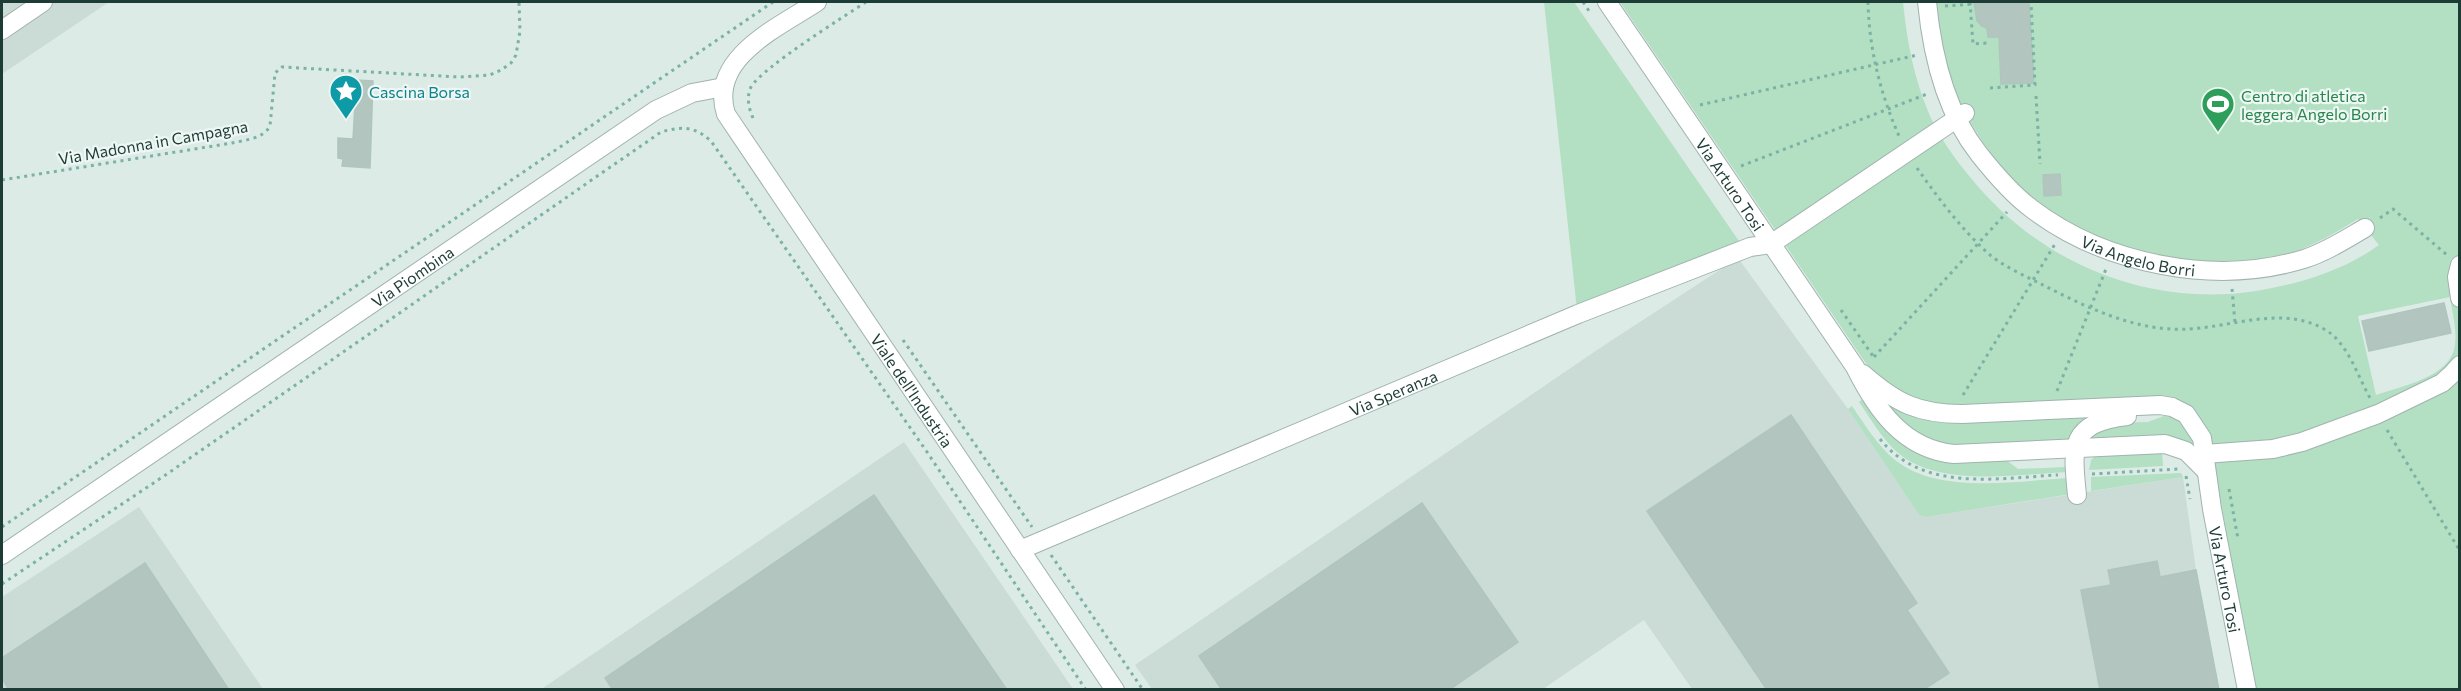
<svg xmlns="http://www.w3.org/2000/svg" width="2461" height="691" font-family="Commissioner,sans-serif">
<style>
.built{fill:#cbdbd5}
.green{fill:#b3dfc3;fill-rule:evenodd}
.building{fill:#b2c6bf;stroke:#afc5be;stroke-width:1.5}
.lines{fill:none;stroke-linecap:round;stroke-linejoin:round}
.minor-casing{stroke:#a0b3ae;stroke-width:20}
.path{stroke:#7ab2a5;stroke-width:3;stroke-dasharray:3 4.5;stroke-linecap:butt}
.minor{stroke:#fff;stroke-width:18}
.labels{text-anchor:middle;dominant-baseline:central;stroke-width:4.5;stroke-linejoin:round;paint-order:stroke}
.culture-label{font-size:16px;fill:#0d838f;stroke:#eef7f3;text-anchor:start}
.leisure-label{font-size:16px;fill:#27864d;stroke:#eef7f3;text-anchor:start}
.street-label{font-size:16px;fill:#1d3c36;stroke:#eef7f3}
</style>
<rect width="100%" height="100%" fill="#ddebe6"/>
<g class="built">
<path d="M2,2h107l-107,72z"/>
<path d="M1738,258l110,151 71,106 7,2 257,-40 13,93 23,119h-527l-48,-69 -101,69h-391l-17,-24 465,-317z"/>
<path d="M904,442l169,247 -533,1z"/>
<path d="M139,507l124,182 -261,1v-93z"/>
</g>
<g class="green">
<path d="M1544,2h30l167,242 -164,66z"/>
<path d="M1620,2h283c4,40 11,77 27,114 10,22 25,43 40,61 68,85 177,131 286,114 43,-7 87,-20 123,-46l-21,-26c-18,11 -37,22 -56,30 -84,32 -190,8 -260,-44 -29,-21 -53,-51 -71,-82 -22,-37 -30,-80 -37,-121h525v687h-204l-43,-236c-6,-23 -9,-31 -26,-48l-237,2 -45,-11 -32,-24 -7,-10zM2450,297c2,15 7,31 5,47 -3,33 -53,42 -79,51l-18,-79z"/>
<path d="M1864,398l33,39 108,22 13,10 47,-2 4,5c-51,2 -129,16 -171,-19 -16,-14 -27,-34 -39,-51z"/>
<path d="M1890,404l201,13 -19,17 -4,8c-45,2 -115,14 -155,-10 -9,-6 -18,-17 -27,-25z"/>
<path d="M1852,406c13,19 25,39 43,54 44,35 121,21 174,18l2,16 -145,23 -7,-2 -71,-106z"/>
<path d="M2169,414l11,5 16,27 -3,1 -16,-9 -11,-1 -73,3 -3,-2 23,-15 35,-1z"/>
<path d="M2162,451l1,15 -74,4 2,-10 6,-5z"/>
<path d="M2181,473l2,4 -92,14v-14z"/>
</g>
<g class="building">
<path d="M1974,2h55l5,81 -33,1 -2,-47h-11l-1,-9 -5,-2 -5,-5z"/>
<path d="M336,79l37,2 -3,87 -28,-2 1,-7 -5,-1v-20l15,1 2,-35 -20,-1z"/>
<path d="M2060,174l1,21 -17,1 -1,-21z"/>
<path d="M2444,303l7,30 -82,18 -7,-30z"/>
<path d="M1791,415l126,188 -10,7 42,63 -26,17h-156l-120,-179z"/>
<path d="M874,495l133,195h-394l-8,-12z"/>
<path d="M1422,503l96,139 -69,48h-227l-23,-34z"/>
<path d="M2157,561l3,16 36,-7 23,120h-119l-19,-100 30,-5 -3,-15z"/>
<path d="M145,563l84,127h-220l-7,-12v-20z"/>
</g>
<g class="lines">
<g class="minor-casing">
<g id="minor">
<path id="s1" d="M817,2c-38,25 -109,56 -91,112l389,576"/>
<path id="s2" d="M1607,2l248,365c21,42 48,82 99,87l211,-10 21,7 20,20"/>
<path id="s3" d="M1927,2c5,52 18,109 52,152 15,19 34,41 53,55 74,56 184,77 272,50 22,-7 42,-20 61,-31"/>
<path d="M2,30l41,-28"/>
<path d="M2460,265l-3,12 3,21"/>
<path id="s4" d="M1863,374c33,29 55,40 99,40l198,-9 12,2 14,7 16,24 10,71 35,181"/>
<path d="M2204,454l69,-5 29,-7 76,-28 64,-31 10,-9 8,-9"/>
<path d="M2077,495c-5,-49 -8,-72 50,-79"/>
<path id="s5" d="M1020,550l558,-236 172,-67 21,-3 194,-131"/>
<path id="s6" d="M2,555l654,-445 36,-17 32,-6"/>
</g>
</g>
<g class="path">
<path d="M1583,2l8,12"/>
<path d="M1868,2c1,46 12,91 31,134"/>
<path d="M1970,2l3,42 15,-1"/>
<path d="M1945,6l29,-2"/>
<path d="M1990,88l45,-3 -4,-83"/>
<path d="M2036,96l4,68"/>
<path d="M1700,105l217,-50"/>
<path d="M753,118c-4,-9 -7,-21 -2,-31 12,-20 91,-69 115,-85"/>
<path d="M1741,166l186,-72"/>
<path d="M1917,168c21,30 45,62 73,87 15,12 35,21 51,29 45,23 95,48 147,45 43,-2 93,-23 134,-1 25,12 35,47 48,70"/>
<path d="M2,180l230,-37c13,-3 31,-4 38,-17l5,-53 7,-6 177,10 31,-2 11,-5 10,-7 5,-8 4,-24 -1,-29"/>
<path d="M2380,218l13,-9 54,46"/>
<path d="M2232,289l3,34"/>
<path d="M1841,310l34,49"/>
<path d="M903,340l129,187"/>
<path d="M1874,357l133,-145"/>
<path d="M2057,391l49,-122"/>
<path d="M1963,395l92,-151"/>
<path d="M2387,430l73,121"/>
<path d="M1880,439c43,54 117,39 178,36"/>
<path d="M2092,474l86,-5"/>
<path d="M2186,476l4,23"/>
<path d="M2229,489l9,50"/>
<path d="M2,527l771,-525"/>
<path d="M1051,555l92,135"/>
<path d="M2,584l165,-110 494,-342c22,-6 33,-6 50,9l216,311 159,238"/>
</g>
<use href="#minor" class="minor"/>
</g>
<defs>
<g id="sight-pin" transform="scale(1.725)"><path d="M0 17L-7.5 6A9.5 9.5 0 1 1 7.5 6Z" fill="#0f9aa8" stroke="#eef7f3"/><path d="M0-6L1.8-2.2L6-1.7L2.9 1.2L3.7 5.4L0 3.3L-3.7 5.4L-2.9 1.2L-6-1.7L-1.8-2.2Z" fill="#fff"/></g>
<g id="stadium-pin" transform="scale(1.725)"><path d="M0 17L-7.5 6A9.5 9.5 0 1 1 7.5 6Z" fill="#2e9e5b" stroke="#eef7f3"/><path d="M0-5a6.5 5 0 1 0 0 10a6.5 5 0 1 0 0-10ZM-3.5-1.8h7v3.6h-7Z" fill="#fff"/></g>
</defs>
<g fill-rule="evenodd">
<use href="#sight-pin" x="346" y="91"/>
<use href="#stadium-pin" x="2218" y="104"/>
</g>
<g class="labels">
<g class="culture-label">
<text x="369" y="91">Cascina Borsa</text>
</g>
<g class="leisure-label">
<text x="2241" y="95">Centro di atletica<tspan x="2241" dy="18">leggera Angelo Borri</tspan></text>
</g>
<g class="street-label">
<text transform="translate(153 142) rotate(-10)">Via Madonna in Campagna</text>
<text stroke="none"><textPath href="#s2" startOffset="220">Via Arturo Tosi</textPath></text>
<text stroke="none"><textPath href="#s3" startOffset="357">Via Angelo Borri</textPath></text>
<text stroke="none"><textPath href="#s6" startOffset="496">Via Piombina</textPath></text>
<text stroke="none"><textPath href="#s1" startOffset="490">Viale dell'Industria</textPath></text>
<text stroke="none"><textPath href="#s5" startOffset="405">Via Speranza</textPath></text>
<text stroke="none"><textPath href="#s4" startOffset="508">Via Arturo Tosi</textPath></text>
</g>
</g>
<rect width="2461" height="691" fill="none" stroke="#1d3c36" stroke-width="6"/>
</svg>
